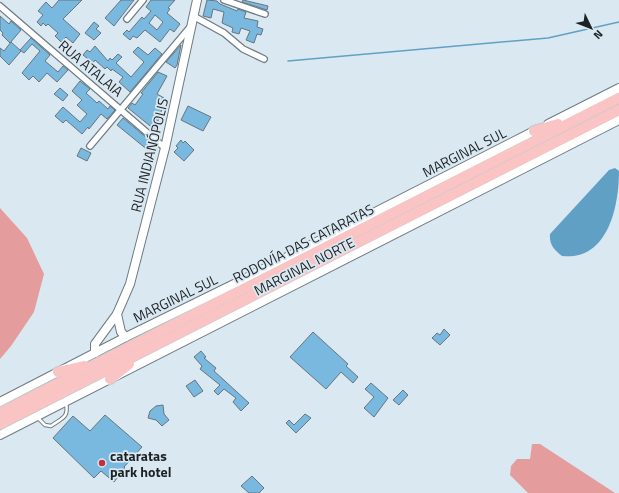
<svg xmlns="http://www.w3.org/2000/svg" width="619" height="493" font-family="'Titillium Web',sans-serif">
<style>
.forest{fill:#e49d9c}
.water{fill:#61a0c5}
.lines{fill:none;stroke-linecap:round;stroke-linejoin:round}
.stream{stroke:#61a0c5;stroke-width:1.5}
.building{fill:#79b9df;stroke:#68757e;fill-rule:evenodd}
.lane-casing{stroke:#6e7b83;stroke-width:4.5}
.street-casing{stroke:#6e7b83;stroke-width:8}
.secondary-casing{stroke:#6e7b83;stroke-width:10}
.highway-casing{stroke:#c9caca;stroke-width:12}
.lane{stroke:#fff;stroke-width:2.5}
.street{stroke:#fff;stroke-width:5.5}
.secondary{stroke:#fff;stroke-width:8}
.highway{stroke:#f9c4c3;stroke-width:10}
.poi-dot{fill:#c13040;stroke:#dae8f2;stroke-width:1.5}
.labels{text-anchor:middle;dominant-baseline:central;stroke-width:3.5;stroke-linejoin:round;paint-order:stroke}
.street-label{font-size:14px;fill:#1c2124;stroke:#dae8f2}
.poi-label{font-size:14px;font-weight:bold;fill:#1c2124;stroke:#dae8f2;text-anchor:start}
</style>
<rect width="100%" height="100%" fill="#dae8f2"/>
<g class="forest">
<path d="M0,208l27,30 17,36 -10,38 -23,34 -11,13z"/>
<path d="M532,444h8l75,49h-87l-18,-18 1,-9 6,-7h13z"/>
</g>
<path class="water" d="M615,168l4,3c0,35 -11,90 -57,85 -8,-6 -13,-12 -12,-22l59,-64z"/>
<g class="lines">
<path class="stream" d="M288,61l260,-23 71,-16"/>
</g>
<g class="building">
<path d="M59,0h23l-19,19 17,15 -7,9 -7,-6 -5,5 -6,-6 3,-3 -10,-9 -2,2 -3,-3 -2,3 -4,-4 6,-7 -5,-4 8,-9 6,6z"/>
<path d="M121,0h13l-20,26 -9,-8z"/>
<path d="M151,0h24l-7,8 2,1 -3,4 13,11 -6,8 -4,-3 -10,13 -15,-12 -8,8 -4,-2 -3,4 -7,-6 4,-4 2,2 13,-15 2,2 7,-8 -5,-4zM155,15l8,7 -6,8 -8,-7z"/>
<path d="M207,0l10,1 3,3 17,7 1,-2 8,3 -2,6 14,3 -1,6 6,2 -2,6 -4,-1 -3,9 -8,-3 4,-9 -9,-3 -2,6 -7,-2 1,-4 -11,-5 2,-11 -11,-3 -2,9 -8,-2z"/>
<path d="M243,0l25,6 -1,4 -25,-8z"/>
<path d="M0,16l9,8 2,-3 10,9 -11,13 -8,-8 1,-2 -3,-3z"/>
<path d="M94,22l5,4 -3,3 5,4 -7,7 -9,-7z"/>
<path d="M31,38l19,17 -5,6 13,11 5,-6 5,4 -11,12 -10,-9 -8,9 -6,-6 -4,4 -7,-7 18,-22 -8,-7 -8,9 -4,-3z"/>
<path d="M11,42l10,9 -12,14 -9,-9v-8l4,3z"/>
<path d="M181,45l-4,20 -2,3 -9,-6z"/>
<path d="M95,46l13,15 2,-3 2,2 6,-6 4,3 -6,6 15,14 13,-15 -11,-10 5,-5 10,8 7,-7 7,6 -32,38 -11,-10 4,-5 -11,-8 -1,2 -4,-4 -2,2 -10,-9 -2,3 -10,-8 4,-5 3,2z"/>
<path d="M158,72l9,4 -10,18 7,4 -5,10 3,1 -5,15 2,2 -4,4 -27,-22 4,-5 3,2 8,-11 -2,-1z"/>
<path d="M80,81l10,8 -4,4 11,10 2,-2 9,8 2,-3 5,4 -8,9 -6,-5 -12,15 -1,-2 -6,7 -16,-14 -3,3 -8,-7 8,-9 17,15 7,-8 -10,-9 5,-5 -10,-9z"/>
<path d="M60,88l8,7 -5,6 -9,-7z"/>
<path d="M188,106l23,11 -8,14 -22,-11z"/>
<path d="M123,118l31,26 -5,7 -32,-26z"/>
<path d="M181,140l2,3 2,-2 9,9 -10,11 -10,-9 4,-4 -2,-2z"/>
<path d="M81,148l10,5 -4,8 -10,-5z"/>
<path d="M444,329l6,6 -10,10 -8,-7 5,-5 3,2z"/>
<path d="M313,332l35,32 -2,2 12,11 -5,6 -12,-11 -15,17 -36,-32z"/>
<path d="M201,351l5,6 -2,1 12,10 -2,3 35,32 -8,8 -8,-9 3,-4 -12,-9 -6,6 -4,-4 6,-6 -20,-16 2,-3 -8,-9z"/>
<path d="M195,380l8,11 -9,6 -8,-11z"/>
<path d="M371,383l17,15 -14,19 -10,-9 10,-11 -9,-8z"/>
<path d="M403,390l5,5 -9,10 -6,-5z"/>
<path d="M163,405l1,9 5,6 -7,6 -6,-6 -8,-2 2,-7 6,-5z"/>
<path d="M305,414l6,4 -15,15 -10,-10 3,-3 5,5z"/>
<path d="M105,415l37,32 -18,20 1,1 -11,14 -13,-11 -7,7 -41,-40 20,-22 17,15z"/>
<path d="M252,476l12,12 -5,5h-10l-8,-7z"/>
</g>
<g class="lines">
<g class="lane-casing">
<path id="lane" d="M38,418l7,7 6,1c11,-8 18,-8 15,-23"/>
</g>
<g class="street-casing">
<g id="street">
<path d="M224,0l41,14"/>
<path d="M0,6l165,142"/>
<path d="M195,17l29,16 19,16 21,10"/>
<path d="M127,19l16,-19"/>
<path d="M90,146l101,-120"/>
</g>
</g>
<g class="secondary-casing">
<g id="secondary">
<path d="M548,124l71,-36"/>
<path d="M117,314l4,18 5,5"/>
<path d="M95,353v-9l22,-30 13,-30 35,-136 32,-148"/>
<path d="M0,402l126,-65 112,-55 300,-153"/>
<path d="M0,435l619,-315"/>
</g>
</g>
<g class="highway-casing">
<g id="highway">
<path d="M534,131l24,-7"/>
<path d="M58,372l26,-6"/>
<path d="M110,379l19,-15"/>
<path d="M0,413l619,-315"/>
<path d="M0,424l619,-314"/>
</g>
</g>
<use href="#lane" class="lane"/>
<use href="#street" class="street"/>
<use href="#secondary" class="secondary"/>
<use href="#highway" class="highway"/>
</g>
<circle class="poi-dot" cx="102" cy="463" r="4"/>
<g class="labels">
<g class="street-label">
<text transform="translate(91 68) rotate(40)">RUA ATALAIA</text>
<text transform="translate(464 152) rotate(-27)">MARGINAL SUL</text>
<text transform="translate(149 155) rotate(-76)">RUA INDIANÓPOLIS</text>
<text transform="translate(303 243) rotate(-27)">RODOVÍA DAS CATARATAS</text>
<text transform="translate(304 266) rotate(-27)">MARGINAL NORTE</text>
<text transform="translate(175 298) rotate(-26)">MARGINAL SUL</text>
</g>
<g class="poi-label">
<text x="110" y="455">cataratas<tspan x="110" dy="16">park hotel</tspan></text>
</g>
</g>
<g transform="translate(591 28) rotate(133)" stroke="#dae8f2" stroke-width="3" paint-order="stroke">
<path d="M0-3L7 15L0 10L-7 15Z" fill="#1c2124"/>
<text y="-6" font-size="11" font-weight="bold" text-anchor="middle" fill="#1c2124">N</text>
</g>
</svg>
